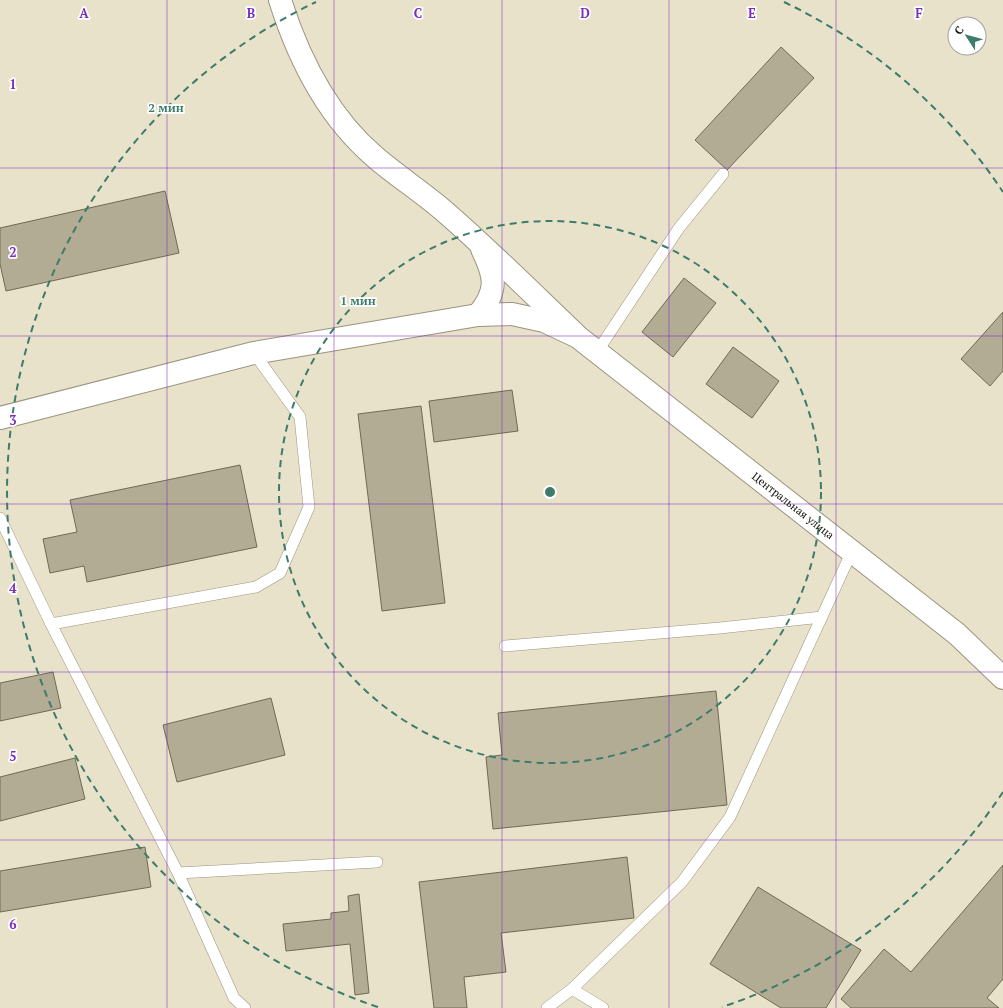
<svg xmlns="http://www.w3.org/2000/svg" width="1003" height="1008" font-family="'PT Serif',serif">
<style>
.building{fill:#b3ac95;stroke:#706954}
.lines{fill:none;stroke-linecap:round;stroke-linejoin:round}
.service-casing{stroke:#9a937d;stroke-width:12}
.minor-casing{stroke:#9a937d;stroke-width:24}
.tertiary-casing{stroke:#9a937d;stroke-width:24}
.service{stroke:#fff;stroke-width:11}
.minor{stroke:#fff;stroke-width:22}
.tertiary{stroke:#fff;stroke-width:22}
.grid{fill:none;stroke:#7b2cbf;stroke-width:1;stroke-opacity:0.55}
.ring{fill:none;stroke:#3d7c6b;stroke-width:2;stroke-dasharray:7 5}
.labels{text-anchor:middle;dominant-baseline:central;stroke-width:3.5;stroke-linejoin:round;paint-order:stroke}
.street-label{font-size:11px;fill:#141109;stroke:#fff}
.grid-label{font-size:13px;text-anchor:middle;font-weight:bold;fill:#7b2cbf;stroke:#fff;stroke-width:3.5;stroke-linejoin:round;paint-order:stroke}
.centre{fill:#3d7c6b;stroke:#fff;stroke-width:2}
.ring-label{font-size:12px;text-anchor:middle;font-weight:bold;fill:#3d7c6b;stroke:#fff;stroke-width:3.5;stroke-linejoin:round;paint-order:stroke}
</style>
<rect width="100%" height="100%" fill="#e9e2ca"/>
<g class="building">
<path d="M781,47l33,31 -87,92 -32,-30z"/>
<path d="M165,191l14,62 -173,38 -6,-27v-36z"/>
<path d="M684,278l32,25 -43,54 -31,-25z"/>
<path d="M1003,312v59l-13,15 -29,-27z"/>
<path d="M733,347l46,34 -27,37 -46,-34z"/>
<path d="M512,390l6,41 -84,11 -5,-41z"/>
<path d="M421,406l24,197 -63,8 -24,-197z"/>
<path d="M240,465l17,82 -170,35 -3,-16 -34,7 -7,-34 34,-7 -7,-32z"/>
<path d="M53,672l8,36 -61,13v-38z"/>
<path d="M716,691l11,114 -234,24 -7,-72 16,-2 -4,-42z"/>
<path d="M271,698l14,57 -108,27 -14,-57z"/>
<path d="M75,758l10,41 -85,22v-44z"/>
<path d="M145,847l6,40 -151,25v-41z"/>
<path d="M627,857l7,61 -133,15 5,39 -42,5 3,31h-33l-15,-126z"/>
<path d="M1003,865v114l-16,19 12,10h-148l-10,-9 43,-50 27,23z"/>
<path d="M758,887l103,63 -35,58h-45l-71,-44z"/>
<path d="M359,894l10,99 -14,2 -5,-51 -64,7 -3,-27 48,-5v-6l18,-2 -1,-15z"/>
</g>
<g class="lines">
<g class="service-casing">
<g id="service">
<path d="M597,352l82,-124 44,-54"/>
<path d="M0,518l51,106 127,249 56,125 11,10"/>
<path d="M51,624l205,-37 24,-14 29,-66 -9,-90 -46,-64"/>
<path d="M505,646l215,-18 102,-11"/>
<path d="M178,873l199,-11"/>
<path d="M572,989l31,19"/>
<path d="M547,1008l25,-19 110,-107 48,-65 122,-266"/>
</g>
</g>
<g class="minor-casing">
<g id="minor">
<path d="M280,0c18,57 48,117 95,157 22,19 47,35 69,54 45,39 88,82 131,123"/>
<path d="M478,315c21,-25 17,-39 4,-66"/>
</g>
</g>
<g class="tertiary-casing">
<g id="tertiary">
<path id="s1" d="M0,418l254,-65 224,-38 34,-1 32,7 34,16 379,297 46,44"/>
</g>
</g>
<use href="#service" class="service"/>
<use href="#minor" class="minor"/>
<use href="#tertiary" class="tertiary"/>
</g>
<path class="grid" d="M167,0v1008M334,0v1008M502,0v1008M669,0v1008M836,0v1008M0,168h1003M0,336h1003M0,504h1003M0,672h1003M0,840h1003"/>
<g class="ring">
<circle cx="550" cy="492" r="271"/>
<path d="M1003 792A543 543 0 0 1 722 1007M378 1007A543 543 0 0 1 316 2M784 2A543 543 0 0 1 1003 192"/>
</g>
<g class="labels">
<g class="street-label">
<text stroke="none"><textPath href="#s1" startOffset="867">Центральная улица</textPath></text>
</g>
</g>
<g class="grid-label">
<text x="84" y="18">A</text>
<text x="251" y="18">B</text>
<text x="418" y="18">C</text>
<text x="585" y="18">D</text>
<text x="752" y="18">E</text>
<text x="919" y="18">F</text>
<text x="13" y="89">1</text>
<text x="13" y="257">2</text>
<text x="13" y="425">3</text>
<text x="13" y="593">4</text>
<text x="13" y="761">5</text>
<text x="13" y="929">6</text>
</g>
<circle cx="550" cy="492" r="6" class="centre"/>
<g class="ring-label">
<text x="166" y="112">2 мин</text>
<text x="358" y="305">1 мин</text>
</g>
<g transform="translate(967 36) rotate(306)"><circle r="19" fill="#ffffff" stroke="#a1a09d"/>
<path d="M0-3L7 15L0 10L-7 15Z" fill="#3d7c6b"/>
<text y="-6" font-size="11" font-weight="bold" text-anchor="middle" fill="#141109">С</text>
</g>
</svg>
